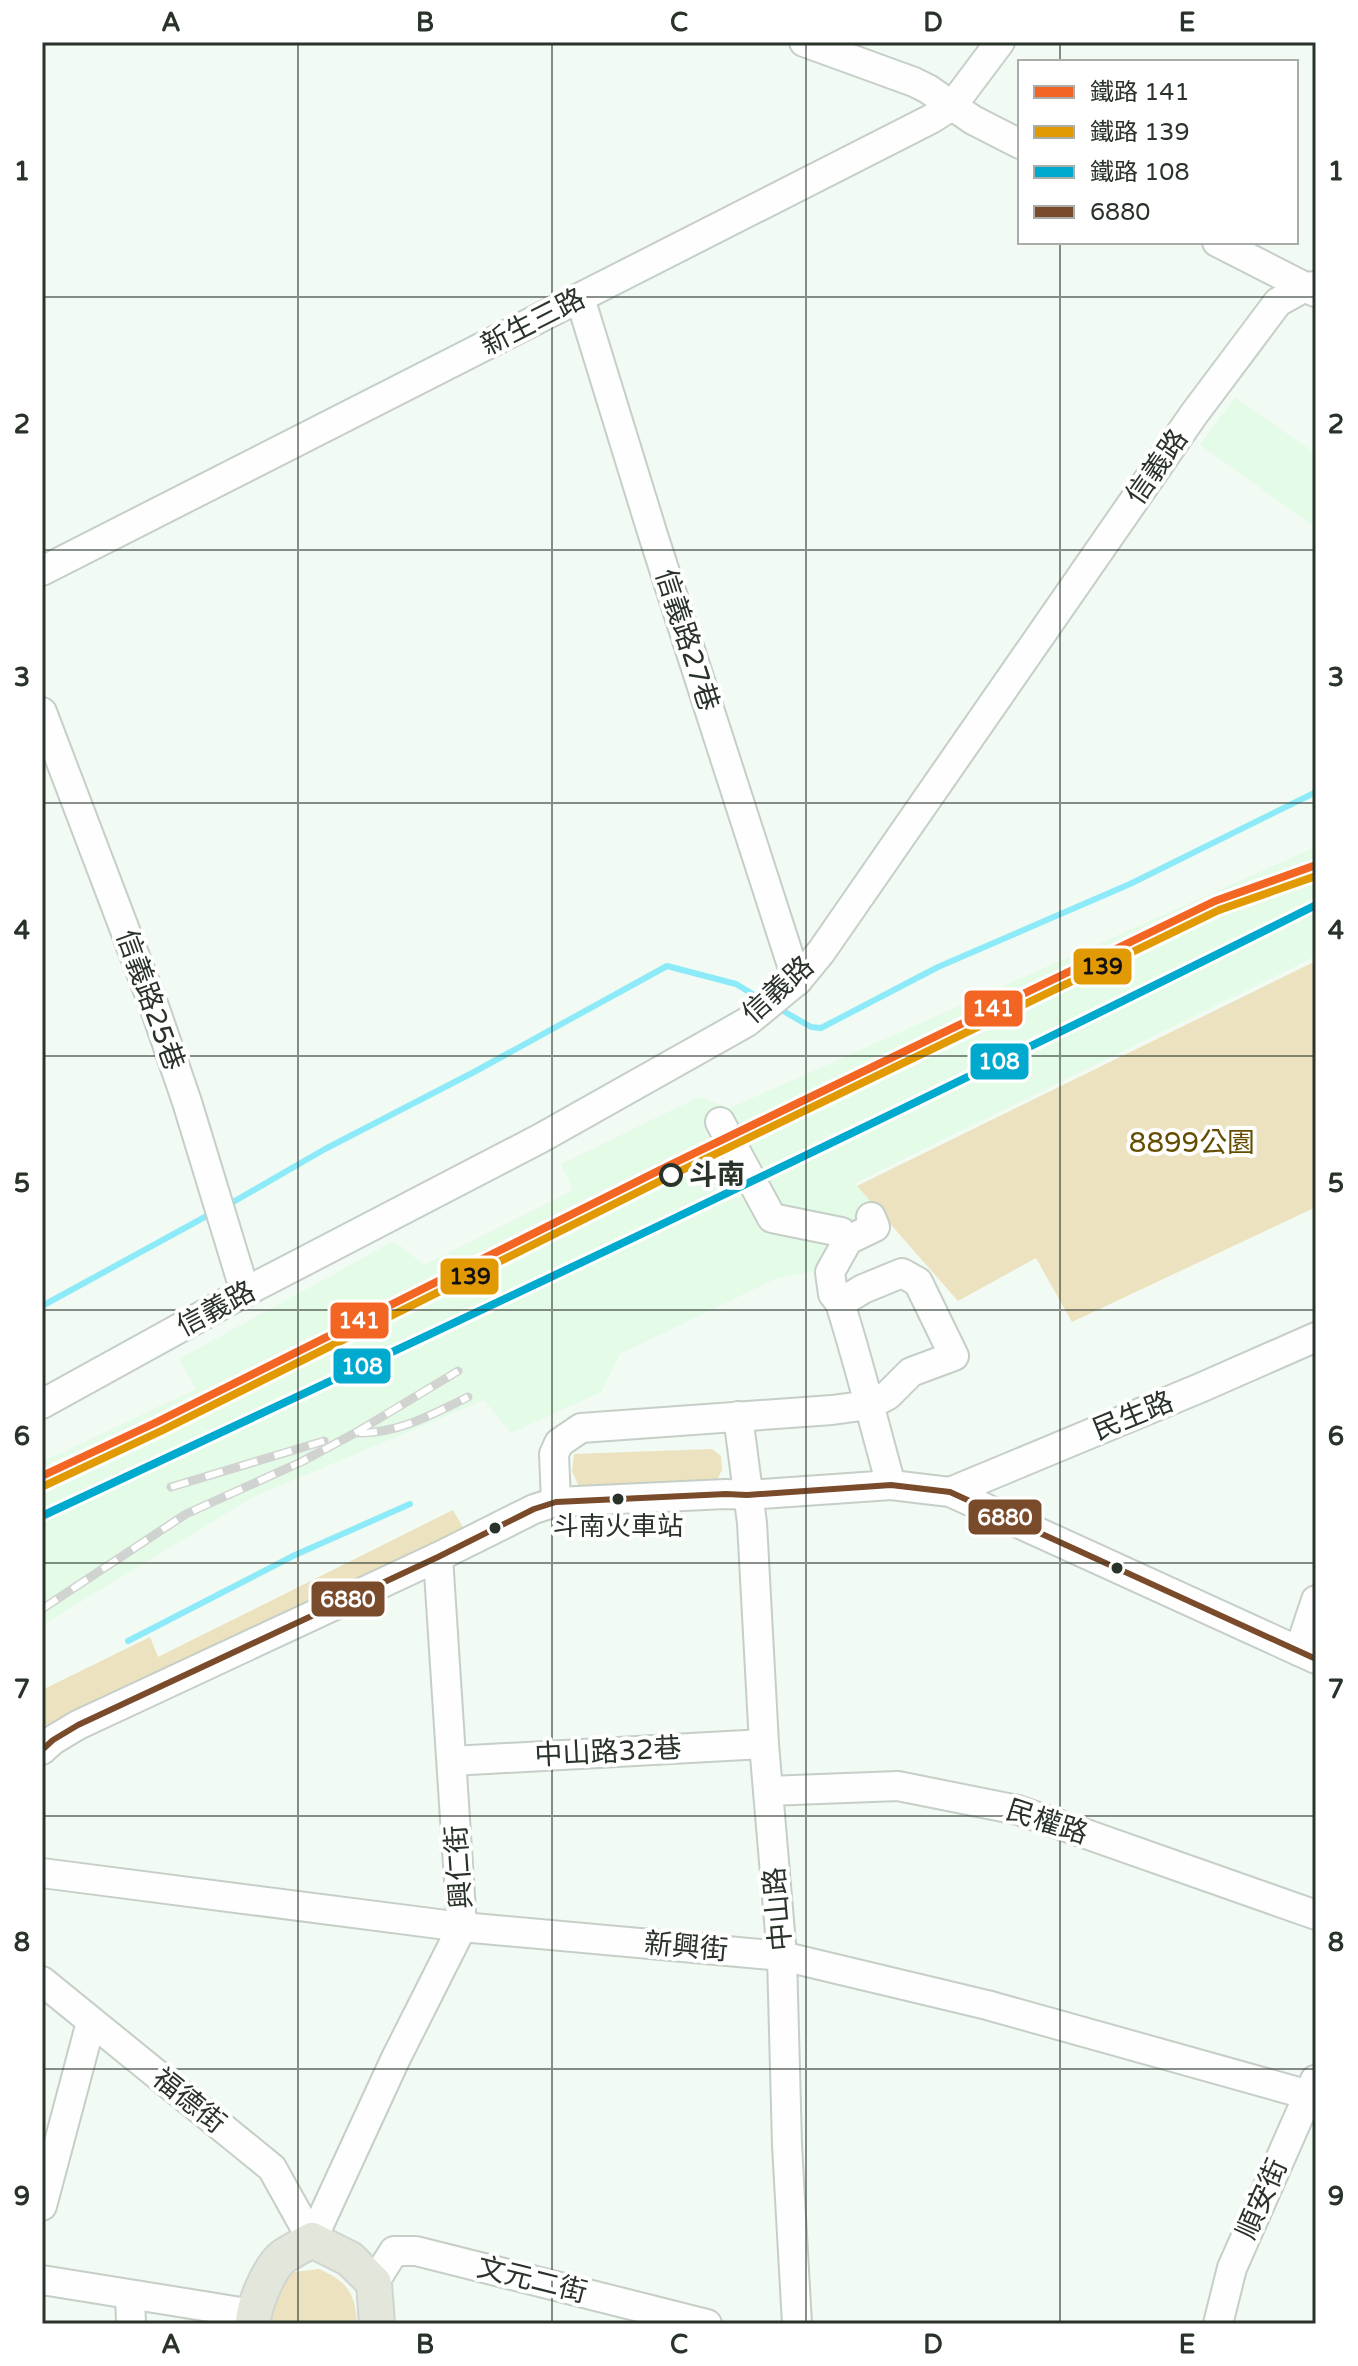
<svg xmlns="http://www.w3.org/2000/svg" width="1358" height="2366" font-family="'Varela Round','Noto Sans TC',sans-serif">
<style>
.built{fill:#e4fbe8}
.green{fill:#ece2bf}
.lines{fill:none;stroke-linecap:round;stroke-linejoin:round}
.stream{stroke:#8ceaf9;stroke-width:6}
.minor-casing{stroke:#c5cfc7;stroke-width:32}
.major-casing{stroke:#cfd5d0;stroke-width:38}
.minor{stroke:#fdfefd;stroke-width:28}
.major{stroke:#e3e6db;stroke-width:34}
.rail-casing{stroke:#d1d3d1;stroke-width:9}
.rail{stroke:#fff;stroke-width:6;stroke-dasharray:18;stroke-linecap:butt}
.bus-1-casing{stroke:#fff;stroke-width:12}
.bus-1{stroke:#7a4b2a;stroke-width:6}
.rail-1-casing{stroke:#fff;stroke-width:14}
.rail-2-casing{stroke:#fff;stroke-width:14}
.rail-3-casing{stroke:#fff;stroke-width:14}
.rail-1{stroke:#f26522;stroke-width:8}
.rail-2{stroke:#e29a04;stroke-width:8}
.rail-3{stroke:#00a9ce;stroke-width:8}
.grid{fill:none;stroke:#29332a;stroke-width:2;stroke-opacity:0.55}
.stop-dot{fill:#fff;stroke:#29332a;stroke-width:4}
.bus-dot{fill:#29332a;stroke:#fff;stroke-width:3}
.labels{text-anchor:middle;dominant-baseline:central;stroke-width:8;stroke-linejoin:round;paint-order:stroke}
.bus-label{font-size:26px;fill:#29332a;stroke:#fff}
.street-label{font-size:28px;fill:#29332a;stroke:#fff}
.park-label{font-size:28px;fill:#654e00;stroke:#fff}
.stop-label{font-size:28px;font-weight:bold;fill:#29332a;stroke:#fff;text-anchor:start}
.line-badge{stroke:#fff;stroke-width:3}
.badge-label{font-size:22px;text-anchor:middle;font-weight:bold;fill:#fff}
.pale-badge-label{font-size:22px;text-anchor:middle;font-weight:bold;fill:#111}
.neatline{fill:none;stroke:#29332a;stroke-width:3}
.grid-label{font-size:26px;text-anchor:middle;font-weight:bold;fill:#29332a}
</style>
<rect width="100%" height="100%" fill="#f1faf3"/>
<g class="built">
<path d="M1235,397l81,57v74l-116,-83z"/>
<path d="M1316,847v109l-461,227 34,41v9l-74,38 -40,8 -155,75 -19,38 -90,41 -27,-33 -231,97 -211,128v-163l154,-73 -17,-30 215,-118 30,24 149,-75 -12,-26 138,-67 31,11z"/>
</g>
<g class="green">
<path d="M1316,961v246l-244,115 -36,-64 -78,43 -101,-115z"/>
<path d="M712,1449l9,7 1,14 -9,18 -134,-1 -7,-16 2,-17z"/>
<path d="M453,1510l12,21 -423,199v-40l108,-53 8,20z"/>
<path d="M319,2269c29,13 36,24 38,55h-91l9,-31 19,-21z"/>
</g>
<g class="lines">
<g class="stream">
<path d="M778,1008l33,19 10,1 117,-61 192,-83 186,-92"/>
<path d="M228,1205l97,-56 149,-77 193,-106 69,18 25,15"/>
<path d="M42,1306l172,-94"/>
<path d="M128,1641l167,-86 115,-51"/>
</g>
<g class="minor-casing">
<g id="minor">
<path d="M804,42l110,40 14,7 45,31 47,24"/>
<path d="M1217,242l98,50"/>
<path d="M580,298l73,237 144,446"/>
<path d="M42,571l889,-452 21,-13 48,-64"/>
<path d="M42,712l113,297 32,93 58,190"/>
<path d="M720,1122l52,96 69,14"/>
<path d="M871,1217l4,10 -27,13 -18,32 3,22 7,9c19,60 34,121 51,182"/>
<path d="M42,1404l203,-112 296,-154 206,-116 50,-41 24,-29 373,-538 84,-112 27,-15 11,-1"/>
<path d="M738,1416l14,107 12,221 18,212 5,189 10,179"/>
<path d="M950,1492l250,-104 116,-51"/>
<path d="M556,1502l-2,-48 5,-11 22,-15 251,-18 37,-5 19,-10 23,-23 43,-16 -36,-74 -16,-9 -39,16 -23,14"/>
<path d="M1299,1651l17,-51"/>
<path d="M42,1750l11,-10 25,-15 360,-168 96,-48 22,-7 170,-8 21,1 144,-10 59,7 366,167"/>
<path d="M452,1761l312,-17"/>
<path d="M768,1791l130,-5 120,24 298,105"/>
<path d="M42,1873l420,54 320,29 205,49 329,92"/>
<path d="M42,1981l230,187 40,72"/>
<path d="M42,2206l49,-184"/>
<path d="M312,2240l83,-180 67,-133 -24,-370"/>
<path d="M42,2280l211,34"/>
<path d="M374,2283l20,-32h22l291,73"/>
<path d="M130,2295l1,29"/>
<path d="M1218,2324l14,-56 83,-188"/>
</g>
</g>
<g class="major-casing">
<path id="major" d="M253,2324c0,-18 16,-57 31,-68 9,-6 19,-11 28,-16l38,19 24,24 3,41"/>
</g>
<use href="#minor" class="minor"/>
<use href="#major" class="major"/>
<g class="rail-casing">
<g id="rail">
<path d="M359,1433c40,0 74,-19 109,-36"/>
<path d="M171,1487l153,-46"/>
<path d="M42,1609l144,-95 115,-52 54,-29 103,-62"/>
</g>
</g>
<use href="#rail" class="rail"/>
<g class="bus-1-casing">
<path id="bus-1" d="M42,1750l11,-10 25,-15 360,-168 96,-48 22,-7 170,-8 21,1 144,-10 59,7 366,167"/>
</g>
<use href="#bus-1" class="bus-1"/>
<g class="rail-1-casing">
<path id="rail-1" d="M42,1476l115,-54 511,-256 547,-265 101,-36"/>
</g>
<g class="rail-2-casing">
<path id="rail-2" d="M46,1485l115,-54 511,-256 547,-265 97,-34"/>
</g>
<g class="rail-3-casing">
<path id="rail-3" d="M42,1516c427,-199 853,-400 1274,-611"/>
</g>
<use href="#rail-1" class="rail-1"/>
<use href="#rail-2" class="rail-2"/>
<use href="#rail-3" class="rail-3"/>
</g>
<path class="grid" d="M298,42v2282M552,42v2282M806,42v2282M1060,42v20M1060,242v2082M42,297h1274M42,550h1274M42,803h1274M42,1056h1274M42,1310h1274M42,1563h1274M42,1816h1274M42,2069h1274"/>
<circle class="stop-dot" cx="671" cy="1175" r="10"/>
<g class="bus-dot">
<circle cx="618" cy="1499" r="7"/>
<circle cx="495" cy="1528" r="7"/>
<circle cx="1117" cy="1568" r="7"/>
</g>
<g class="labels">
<g class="bus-label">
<text x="618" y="1526">斗南火車站</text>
</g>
<g class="street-label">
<text transform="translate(533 322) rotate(-27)">新生三路</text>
<text transform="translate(1157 467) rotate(-55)">信義路</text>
<text transform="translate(687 640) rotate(72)">信義路27巷</text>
<text transform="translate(778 990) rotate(-42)">信義路</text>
<text transform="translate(150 1000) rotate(70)">信義路25巷</text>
<text transform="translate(216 1309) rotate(-28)">信義路</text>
<text transform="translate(1133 1416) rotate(-22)">民生路</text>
<text transform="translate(608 1752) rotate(-3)">中山路32巷</text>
<text transform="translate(1047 1822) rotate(18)">民權路</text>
<text transform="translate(459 1867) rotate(-94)">興仁街</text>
<text transform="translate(778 1909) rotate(-95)">中山路</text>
<text transform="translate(686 1947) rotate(5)">新興街</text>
<text transform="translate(189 2101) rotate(39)">福德街</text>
<text transform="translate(1262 2199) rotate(-66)">順安街</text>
<text transform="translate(532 2280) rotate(14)">文元二街</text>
</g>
<g class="park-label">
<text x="1192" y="1143">8899公園</text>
</g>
<g class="stop-label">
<text x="689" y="1175">斗南</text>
</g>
</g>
<g class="line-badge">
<rect x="1072" y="947" width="61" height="39" rx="8" fill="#e29a04"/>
<rect x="963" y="989" width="61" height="39" rx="8" fill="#f26522"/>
<rect x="969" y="1042" width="61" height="39" rx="8" fill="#00a9ce"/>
<rect x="439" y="1257" width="61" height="39" rx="8" fill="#e29a04"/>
<rect x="329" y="1301" width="61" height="39" rx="8" fill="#f26522"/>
<rect x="332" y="1347" width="60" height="38" rx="8" fill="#00a9ce"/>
<rect x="967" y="1498" width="76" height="38" rx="8" fill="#7a4b2a"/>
<rect x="310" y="1580" width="76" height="38" rx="8" fill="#7a4b2a"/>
</g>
<g class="badge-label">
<text x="993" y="1016">141</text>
<text x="999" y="1069">108</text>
<text x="359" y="1328">141</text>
<text x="362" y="1374">108</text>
<text x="1005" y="1525">6880</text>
<text x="348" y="1607">6880</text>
</g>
<g class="pale-badge-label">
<text x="1102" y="974">139</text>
<text x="470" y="1284">139</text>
</g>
<rect width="1358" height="2366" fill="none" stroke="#ffffff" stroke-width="88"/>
<rect x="1018" y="60" width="280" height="184" fill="#ffffff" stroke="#a9adaa" stroke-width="2"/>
<rect x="1034" y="86" width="40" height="12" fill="#f26522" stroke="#a9adaa" stroke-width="2"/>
<text x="1090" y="100" font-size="24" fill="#29332a">鐵路 141</text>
<rect x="1034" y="126" width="40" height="12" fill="#e29a04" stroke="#a9adaa" stroke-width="2"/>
<text x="1090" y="140" font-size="24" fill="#29332a">鐵路 139</text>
<rect x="1034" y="166" width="40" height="12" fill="#00a9ce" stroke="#a9adaa" stroke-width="2"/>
<text x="1090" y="180" font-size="24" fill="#29332a">鐵路 108</text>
<rect x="1034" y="206" width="40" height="12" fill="#7a4b2a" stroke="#a9adaa" stroke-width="2"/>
<text x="1090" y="220" font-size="24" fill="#29332a">6880</text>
<rect x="44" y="44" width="1270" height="2278" class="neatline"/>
<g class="grid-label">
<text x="171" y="31">A</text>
<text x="425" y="31">B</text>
<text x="679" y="31">C</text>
<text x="933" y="31">D</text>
<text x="1187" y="31">E</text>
<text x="22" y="180">1</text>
<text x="1336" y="180">1</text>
<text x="22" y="433">2</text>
<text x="1336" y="433">2</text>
<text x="22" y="686">3</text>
<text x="1336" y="686">3</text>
<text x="22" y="939">4</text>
<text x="1336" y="939">4</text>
<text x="22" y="1192">5</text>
<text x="1336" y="1192">5</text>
<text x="22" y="1445">6</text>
<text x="1336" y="1445">6</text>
<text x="22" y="1698">7</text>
<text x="1336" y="1698">7</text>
<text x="22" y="1951">8</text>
<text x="1336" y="1951">8</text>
<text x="22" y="2205">9</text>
<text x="1336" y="2205">9</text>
<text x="171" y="2353">A</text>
<text x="425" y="2353">B</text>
<text x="679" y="2353">C</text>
<text x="933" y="2353">D</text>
<text x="1187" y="2353">E</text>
</g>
</svg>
